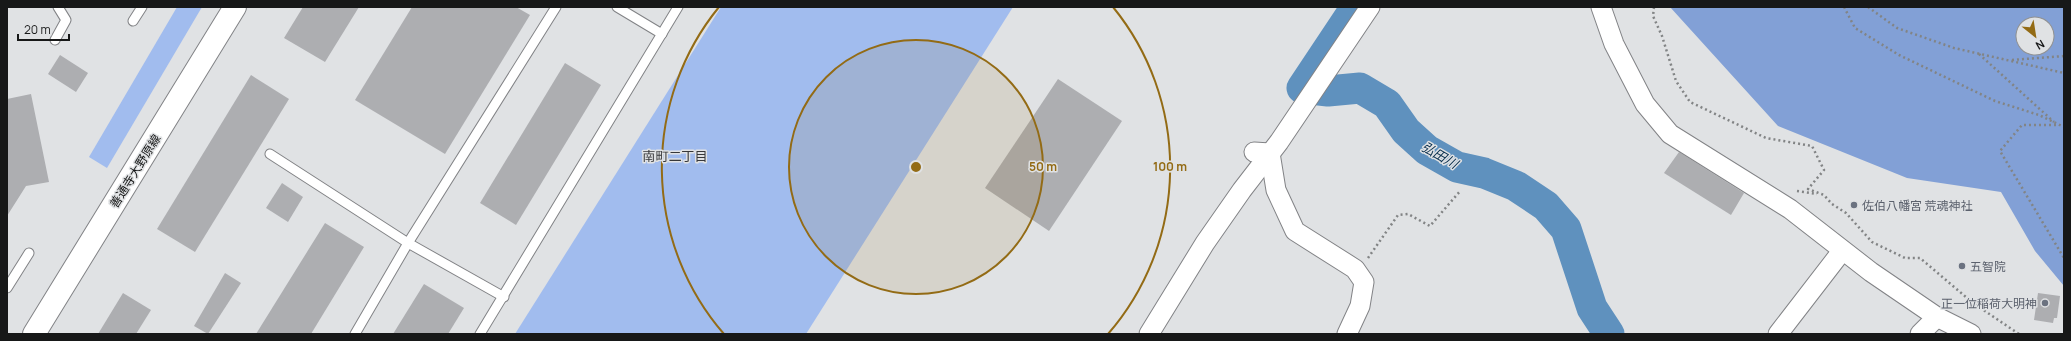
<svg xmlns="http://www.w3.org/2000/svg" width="2071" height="341" font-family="Manrope,'Noto Sans JP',sans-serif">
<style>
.green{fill:#a1bcee}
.forest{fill:#82a0d6;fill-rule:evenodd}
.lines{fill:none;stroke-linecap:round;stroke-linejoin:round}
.river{stroke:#5f91be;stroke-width:31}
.building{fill:#adaeb1}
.lane-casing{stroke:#828386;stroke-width:11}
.street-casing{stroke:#828386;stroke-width:21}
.primary-casing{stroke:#828386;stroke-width:24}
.path{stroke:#828485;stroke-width:2.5;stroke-dasharray:2 3;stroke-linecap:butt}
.lane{stroke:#fff;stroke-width:9}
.street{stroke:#fff;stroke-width:19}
.primary{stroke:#fff;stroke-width:22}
.ring{fill:none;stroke:#936b15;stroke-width:2}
.worship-dot{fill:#6b7280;stroke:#e0e2e4;stroke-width:1.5}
.labels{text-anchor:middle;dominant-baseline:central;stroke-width:3;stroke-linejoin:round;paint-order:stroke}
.street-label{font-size:12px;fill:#171818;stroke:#e0e2e4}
.worship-label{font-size:12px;fill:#5b616d;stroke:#e0e2e4;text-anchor:start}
.water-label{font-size:13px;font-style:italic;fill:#072e4d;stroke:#e0e2e4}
.neighbourhood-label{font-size:13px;fill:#37383a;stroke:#e0e2e4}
.centre{fill:#936b15;stroke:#e0e2e4;stroke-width:2}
.ring-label{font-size:12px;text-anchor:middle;font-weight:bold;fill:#936b15;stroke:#e0e2e4;stroke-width:3;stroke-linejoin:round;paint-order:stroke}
</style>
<rect width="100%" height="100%" fill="#e0e2e4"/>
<g class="green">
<path d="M177,7h25l-95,161 -18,-11z"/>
<path d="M721,7h292l-207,327h-291z"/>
</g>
<path class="forest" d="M1670,7h394v279l-29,-35 -34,-59 -94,-14 -129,-52zM2023,24h24v24h-24z"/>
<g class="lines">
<path class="river" d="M1356,7l-54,81 26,3 32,-3 27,16 19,27 21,19 30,17 27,6 32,13 30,20 20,23 26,79 17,26"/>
</g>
<g class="building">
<path d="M303,7h56l-34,55 -41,-24z"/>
<path d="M412,7h104l14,8 -85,139 -90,-54z"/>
<path d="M60,55l28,18 -12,19 -28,-18z"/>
<path d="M565,63l36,22 -85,140 -36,-22z"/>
<path d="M251,75l38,24 -94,153 -38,-23z"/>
<path d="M1058,79l64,42 -73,110 -64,-43z"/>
<path d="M31,94l18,88 -23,4 -19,30v-117z"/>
<path d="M1679,152l65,41 -13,22 -67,-42z"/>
<path d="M282,183l21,14 -15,25 -22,-14z"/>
<path d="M325,223l39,24 -53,87h-55z"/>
<path d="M225,273l16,10 -33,51 -14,-8z"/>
<path d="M424,284l40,24 -16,26h-55z"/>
<path d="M123,293l28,17 -15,24h-38z"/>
<path d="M2038,293l22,3 -3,22h-3l-1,5 -19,-3z"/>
</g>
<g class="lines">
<g class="lane-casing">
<g id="lane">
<path d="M617,7l45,27"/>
<path d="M133,21l9,-14"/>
<path d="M55,40l11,-20 -8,-13"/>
<path d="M270,154l138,89 96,54"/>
<path d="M7,288l22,-35"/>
<path d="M355,334l53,-91 148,-236"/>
<path d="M480,334l198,-327"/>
</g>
</g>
<g class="street-casing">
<g id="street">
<path d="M1601,7l13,37 31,60 25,30 120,75 81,63 66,45 34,17"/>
<path d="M1254,152l16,1 6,37 19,41 60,38 9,13 -4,24 -13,28"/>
<path d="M1149,334l56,-91 37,-53 37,-48 91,-135"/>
<path d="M1778,334l64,-83"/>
<path d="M1920,334l17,-17"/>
</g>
</g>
<g class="primary-casing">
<path id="primary" d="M34,334l201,-327"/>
</g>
<g class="path">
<path d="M1654,7l-1,9 9,20 14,45 14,21 76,36 46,8 12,24 -16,19 16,6 8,9 14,9 26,29 33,16h15l53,45 46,31"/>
<path d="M1844,7l11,21 44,27 96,46 44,14 25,12"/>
<path d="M1868,7l29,21 57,20 110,25"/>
<path d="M1979,54l75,68"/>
<path d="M2012,60l52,-4"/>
<path d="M2056,125h-34l-22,26 64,107"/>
<path d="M1797,191l20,3"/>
<path d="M1368,258l30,-43 10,-1 22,12 31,-36"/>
</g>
<use href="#lane" class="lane"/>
<use href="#street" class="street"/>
<use href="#primary" class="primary"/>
</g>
<circle cx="916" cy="167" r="127" fill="#936b15" fill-opacity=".12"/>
<g class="ring">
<circle cx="916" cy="167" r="127"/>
<path d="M724 334A254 254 0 0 1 719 7M1113 7A254 254 0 0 1 1108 334"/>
</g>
<g class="worship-dot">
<circle cx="1854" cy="205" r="4"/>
<circle cx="1962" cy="266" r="4"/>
<circle cx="2045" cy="303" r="4"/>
</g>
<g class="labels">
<g class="street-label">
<text transform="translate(135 171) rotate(-58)">善通寺大野原線</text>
</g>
<g class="worship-label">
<text x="1862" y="205">佐伯八幡宮 荒魂神社</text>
<text x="1970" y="266">五智院</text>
<text x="2037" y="303" text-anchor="end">正一位稲荷大明神</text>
</g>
<g class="water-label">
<text transform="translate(1440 155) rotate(30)">弘田川</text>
</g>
<g class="neighbourhood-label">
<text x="675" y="156">南町二丁目</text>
</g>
</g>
<circle cx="916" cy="167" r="6" class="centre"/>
<g class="ring-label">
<text x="1043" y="171">50 m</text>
<text x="1170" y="171">100 m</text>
</g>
<rect width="2071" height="341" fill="none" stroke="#171818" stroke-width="16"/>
<g transform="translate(2035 36) rotate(150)"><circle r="19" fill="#e0e2e4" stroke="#909192"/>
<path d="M0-3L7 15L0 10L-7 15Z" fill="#936b15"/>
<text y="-6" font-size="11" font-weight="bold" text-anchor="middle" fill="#171818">N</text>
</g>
<path d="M18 34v6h51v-6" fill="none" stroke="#171818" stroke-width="2"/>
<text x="24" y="34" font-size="12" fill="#171818" stroke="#e0e2e4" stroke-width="3" paint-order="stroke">20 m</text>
</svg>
